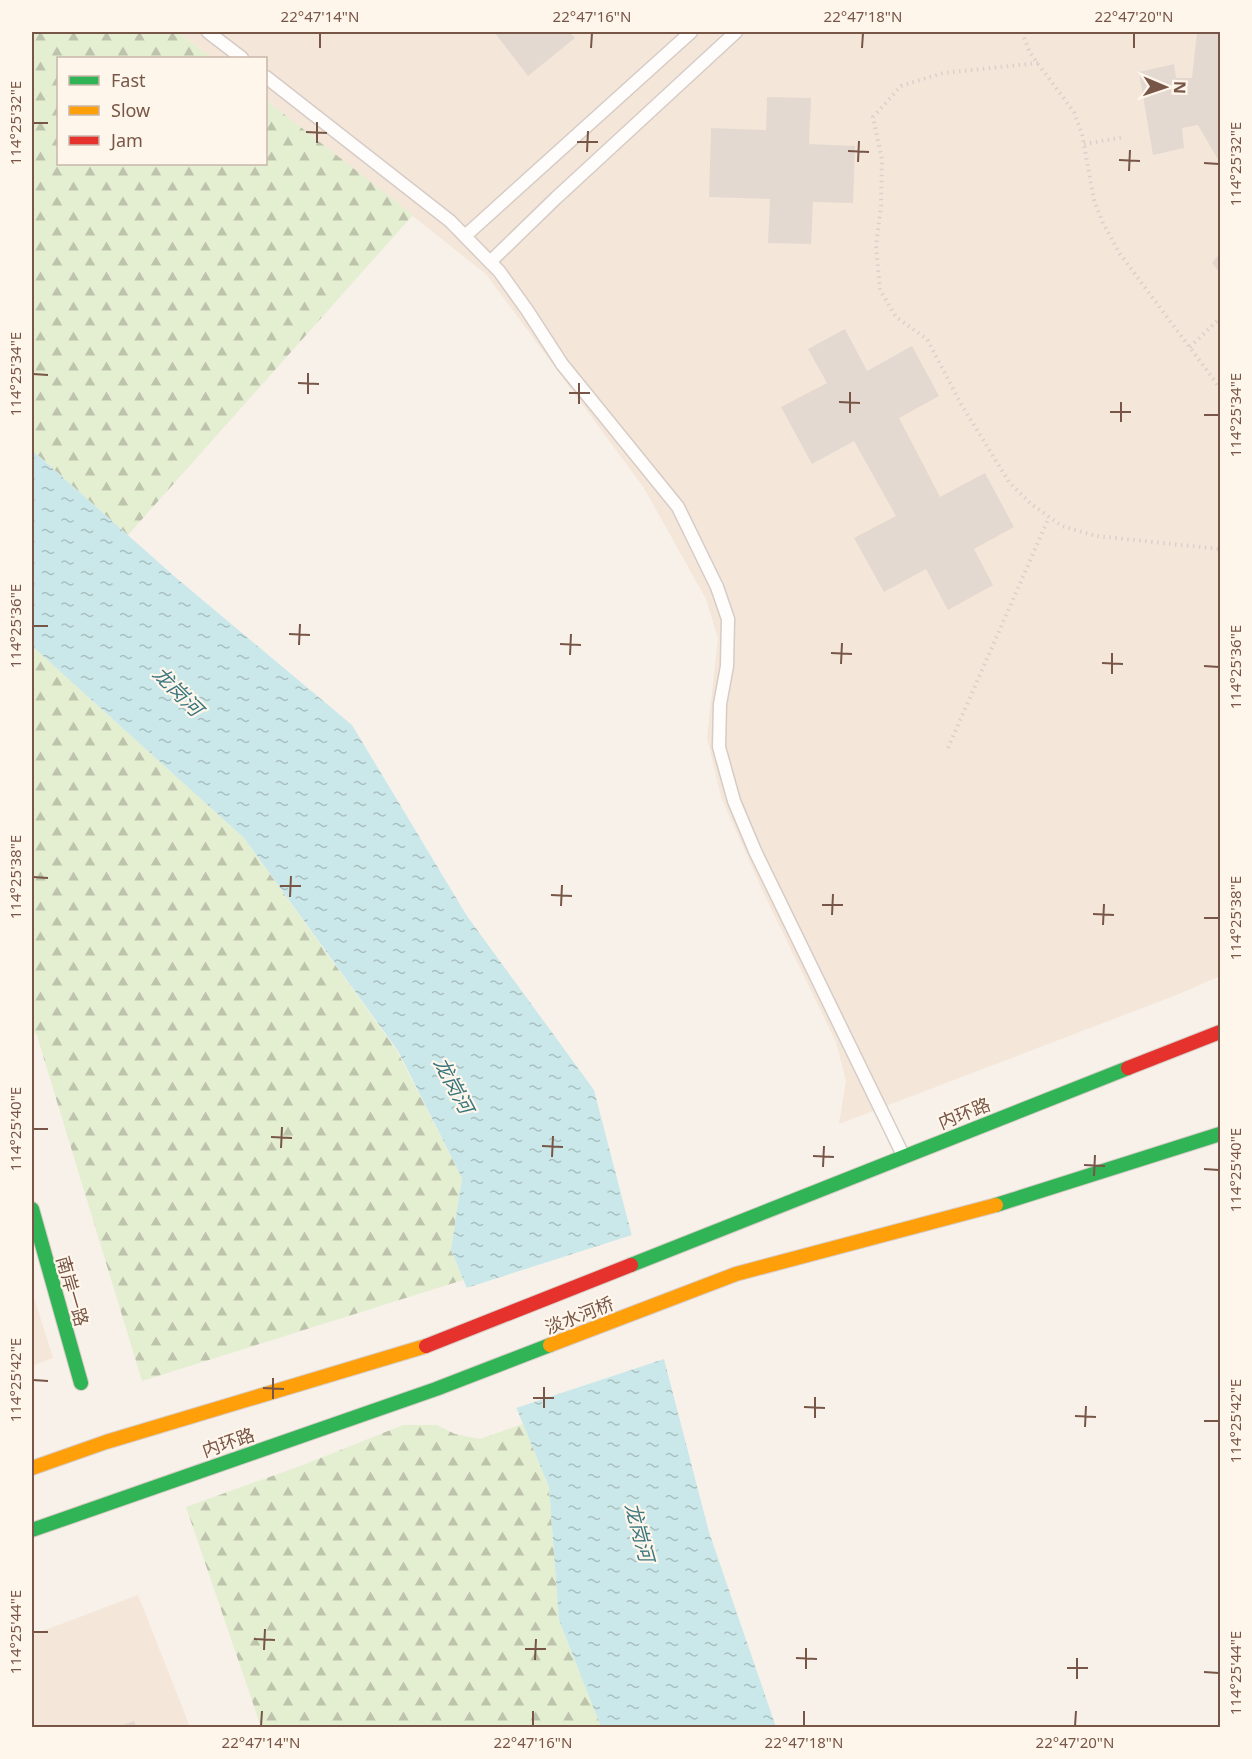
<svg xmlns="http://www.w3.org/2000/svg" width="1252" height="1759" font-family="'Noto Sans','Noto Sans SC',sans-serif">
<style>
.residential{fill:#f4e6d9}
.forest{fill:url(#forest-firs)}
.water{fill:url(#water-ripples)}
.pier{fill:#f8f1e9}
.building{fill:#e4d9d0}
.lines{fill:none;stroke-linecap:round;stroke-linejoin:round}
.lane-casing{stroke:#d6ccc6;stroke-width:15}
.fast-casing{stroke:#d7ccc6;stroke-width:16}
.slow-casing{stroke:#d7ccc6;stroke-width:16}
.jam-casing{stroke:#d7ccc6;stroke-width:16}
.path{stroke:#dbd1cb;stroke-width:4;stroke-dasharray:1.5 4.5;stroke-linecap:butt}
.lane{stroke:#fefdfc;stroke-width:12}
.fast{stroke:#30b455;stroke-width:14}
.slow{stroke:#ff9f0a;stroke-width:14}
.jam{stroke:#e5322d;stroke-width:14}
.ticks{fill:none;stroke:#785647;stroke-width:2}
.labels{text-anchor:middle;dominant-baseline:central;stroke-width:4.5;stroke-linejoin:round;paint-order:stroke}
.street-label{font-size:18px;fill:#785647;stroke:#fff6eb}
.water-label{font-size:20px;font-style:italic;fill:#39767e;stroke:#fff6eb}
.neatline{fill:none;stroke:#785647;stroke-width:2}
.ticks-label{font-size:15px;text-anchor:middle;fill:#785647}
</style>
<defs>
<pattern id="forest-firs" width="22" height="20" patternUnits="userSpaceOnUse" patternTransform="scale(1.5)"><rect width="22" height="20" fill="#e4efd2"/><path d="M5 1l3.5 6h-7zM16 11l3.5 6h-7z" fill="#bec4ac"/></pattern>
<pattern id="water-ripples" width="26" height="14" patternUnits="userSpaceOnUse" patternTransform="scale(1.5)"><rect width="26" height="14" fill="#cae8e9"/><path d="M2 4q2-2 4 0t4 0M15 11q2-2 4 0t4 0" fill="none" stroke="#a9bfbf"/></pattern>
</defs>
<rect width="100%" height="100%" fill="#f8f1e9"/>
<g class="residential">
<path d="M178,32h1042v944l-41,18 -340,130 7,-43 -10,-39 -73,-150 -42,-95 -14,-59 11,-100 -12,-39 -62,-111 -158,-214 -220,-174v-42h-54z"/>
<path d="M32,1291l21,67 -21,8z"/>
<path d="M138,1595l52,132 -158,1v-93z"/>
</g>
<g class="forest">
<path d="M32,32h146l34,26h-154v106h208v-64l147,115 -285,320 -96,-85z"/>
<path d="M32,646l212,192 153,213 65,127 -11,72 12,30 -321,101 -105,-345 -5,-7z"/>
<path d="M523,1424l26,63 10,133 42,107h-340l-75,-220 117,-42 100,-40h34l18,9 25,5z"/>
</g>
<path class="water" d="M32,450l142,126 178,149 115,191 127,174 115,442 67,195h-175l-42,-107 -10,-133 -98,-237 11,-72 -64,-127 -154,-213 -212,-192z"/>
<path class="pier" d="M635,1234l32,124 -154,51 -50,-120z"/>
<g class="building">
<path d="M494,32h75l6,6 -47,38z"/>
<path d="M1197,32h23v131l-22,-38 -16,3 2,20 -31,7 -14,-83 35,-8 2,14h16z"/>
<path d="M767,97l44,1 -2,46 46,2 -2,57 -40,-1 -2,42 -43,-1 2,-44 -61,-2 2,-69 55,2z"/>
<path d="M1220,253v20l-8,-10z"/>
<path d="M845,329l22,42 45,-25 27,50 -40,22 41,79 45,-24 29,54 -40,22 19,36 -45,25 -22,-41 -42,23 -30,-54 42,-22 -42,-75 -42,23 -31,-57 46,-24 -19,-34z"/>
<path d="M134,1721l3,7h-20v-1z"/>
</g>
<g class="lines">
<g class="lane-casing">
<g id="lane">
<path d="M208,32l34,26"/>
<path d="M266,77l184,144 40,41 9,9 28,39 35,54 116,143 39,80 11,32 -1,47 -7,38 -1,43 15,54 21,50 148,304"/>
<path d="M465,236l226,-204"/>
<path d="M490,262l66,-64 180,-166"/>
</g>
</g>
<g class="fast-casing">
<g id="fast">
<path d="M996,1205l224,-71"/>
<path d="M32,1209l49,174"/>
<path d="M631,1265l497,-197"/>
<path d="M32,1530l404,-141 114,-44"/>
</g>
</g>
<g class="slow-casing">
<g id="slow">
<path d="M550,1345l186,-71 260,-69"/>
<path d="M32,1468l74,-26 320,-96"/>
</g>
</g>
<g class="jam-casing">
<g id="jam">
<path d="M1128,1068l92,-36"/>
<path d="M426,1346l205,-81"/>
</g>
</g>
<g class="path">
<path d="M1022,32l8,21 44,59 8,22 12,66 9,23 17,31 100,134"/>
<path d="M1038,63l-95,10 -42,13 -28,31 9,43 -1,46 -5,40 4,44 16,27 31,22 34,65 48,78 22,22 31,22 34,10 124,13"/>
<path d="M1084,144l40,-7"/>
<path d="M1190,347l30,-29"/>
<path d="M948,748l101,-231"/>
</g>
<use href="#lane" class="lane"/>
<use href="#fast" class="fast"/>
<use href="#slow" class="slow"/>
<use href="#jam" class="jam"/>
</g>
<path class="ticks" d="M320,48v-15M591,48l1,-15M862,48l1,-15M1134,48v-15M33,123h15M306,132l21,1M577,142h21M317,143v-21M848,151l21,1M587,152l1,-21M1119,160l21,1M858,162l1,-21M1204,163l15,1M1129,171l1,-21M33,374l15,1M298,383l21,1M569,393h21M308,394v-21M839,402l21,1M579,404v-21M1110,412h21M850,413v-21M1204,415h15M1121,422v-20M33,626h15M289,634l21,1M560,644l21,1M299,645l1,-21M831,653l21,1M570,655l1,-21M1102,663l21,1M841,664l1,-21M1204,666l15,1M1112,674v-21M33,877l15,1M280,886h21M551,895l21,1M290,897l1,-21M822,905h21M561,906l1,-21M1093,914l21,1M832,915l1,-21M1204,918h15M1103,925l1,-21M33,1129h15M271,1137l21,1M542,1146l21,1M281,1148l1,-21M813,1156l21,1M552,1157l1,-21M1084,1165l21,1M823,1167l1,-21M1204,1169l15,1M1094,1176l1,-21M33,1380l15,1M263,1388l21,1M533,1398h21M273,1399v-21M804,1407l21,1M544,1408v-21M1075,1416l21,1M815,1418v-21M1204,1421h15M1085,1427l1,-21M33,1632h15M254,1639l21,1M525,1649h21M264,1650l1,-21M796,1658l21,1M535,1660l1,-21M1067,1668h21M806,1669v-21M1204,1672l15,1M1077,1679v-21M261,1726l1,-15M533,1726v-15M804,1726v-15M1075,1726l1,-15"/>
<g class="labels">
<g class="street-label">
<text transform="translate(964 1113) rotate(-22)">内环路</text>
<text transform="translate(73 1291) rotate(74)">南岸一路</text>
<text transform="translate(579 1315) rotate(-21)">淡水河桥</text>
<text transform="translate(228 1442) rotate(-19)">内环路</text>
</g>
<g class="water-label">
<text transform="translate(178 691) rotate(45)">龙岗河</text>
<text transform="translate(454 1085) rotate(62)">龙岗河</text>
<text transform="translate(640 1532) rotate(75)">龙岗河</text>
</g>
</g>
<rect width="1252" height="1759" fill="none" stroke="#fff6eb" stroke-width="66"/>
<rect x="57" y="57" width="210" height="108" fill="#fff6eb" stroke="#c9b6a9" stroke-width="1.5"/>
<rect x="69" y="76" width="30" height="9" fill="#30b455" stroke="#c9b6a9" stroke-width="1.5"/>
<text x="111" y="87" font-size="18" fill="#785647">Fast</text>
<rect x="69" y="106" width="30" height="9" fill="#ff9f0a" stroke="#c9b6a9" stroke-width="1.5"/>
<text x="111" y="117" font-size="18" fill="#785647">Slow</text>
<rect x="69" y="136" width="30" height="9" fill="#e5322d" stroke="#c9b6a9" stroke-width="1.5"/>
<text x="111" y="147" font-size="18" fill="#785647">Jam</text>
<g transform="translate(1165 87) rotate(92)" stroke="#fff6eb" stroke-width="4.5" paint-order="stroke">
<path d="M0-4.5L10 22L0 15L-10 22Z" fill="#785647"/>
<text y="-9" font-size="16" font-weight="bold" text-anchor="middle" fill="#785647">N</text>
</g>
<rect x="33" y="33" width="1186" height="1693" class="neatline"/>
<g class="ticks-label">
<text x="320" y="22">22°47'14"N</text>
<text x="592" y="22">22°47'16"N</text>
<text x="863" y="22">22°47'18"N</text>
<text x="1134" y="22">22°47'20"N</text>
<text transform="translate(16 123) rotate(-90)" y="5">114°25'32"E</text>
<text transform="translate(1236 164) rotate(-90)" y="5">114°25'32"E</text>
<text transform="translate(16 374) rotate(-90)" y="5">114°25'34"E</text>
<text transform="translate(1236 415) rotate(-90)" y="5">114°25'34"E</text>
<text transform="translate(16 626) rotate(-90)" y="5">114°25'36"E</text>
<text transform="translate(1236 667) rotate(-90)" y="5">114°25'36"E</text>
<text transform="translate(16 877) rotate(-90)" y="5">114°25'38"E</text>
<text transform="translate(1236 918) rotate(-90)" y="5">114°25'38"E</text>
<text transform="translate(16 1129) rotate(-90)" y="5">114°25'40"E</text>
<text transform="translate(1236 1170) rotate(-90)" y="5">114°25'40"E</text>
<text transform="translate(16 1380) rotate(-90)" y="5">114°25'42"E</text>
<text transform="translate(1236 1421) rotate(-90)" y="5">114°25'42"E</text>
<text transform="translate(16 1632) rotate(-90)" y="5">114°25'44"E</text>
<text transform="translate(1236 1673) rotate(-90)" y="5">114°25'44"E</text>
<text x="261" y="1748">22°47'14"N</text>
<text x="533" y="1748">22°47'16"N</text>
<text x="804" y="1748">22°47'18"N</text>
<text x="1075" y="1748">22°47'20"N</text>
</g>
</svg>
